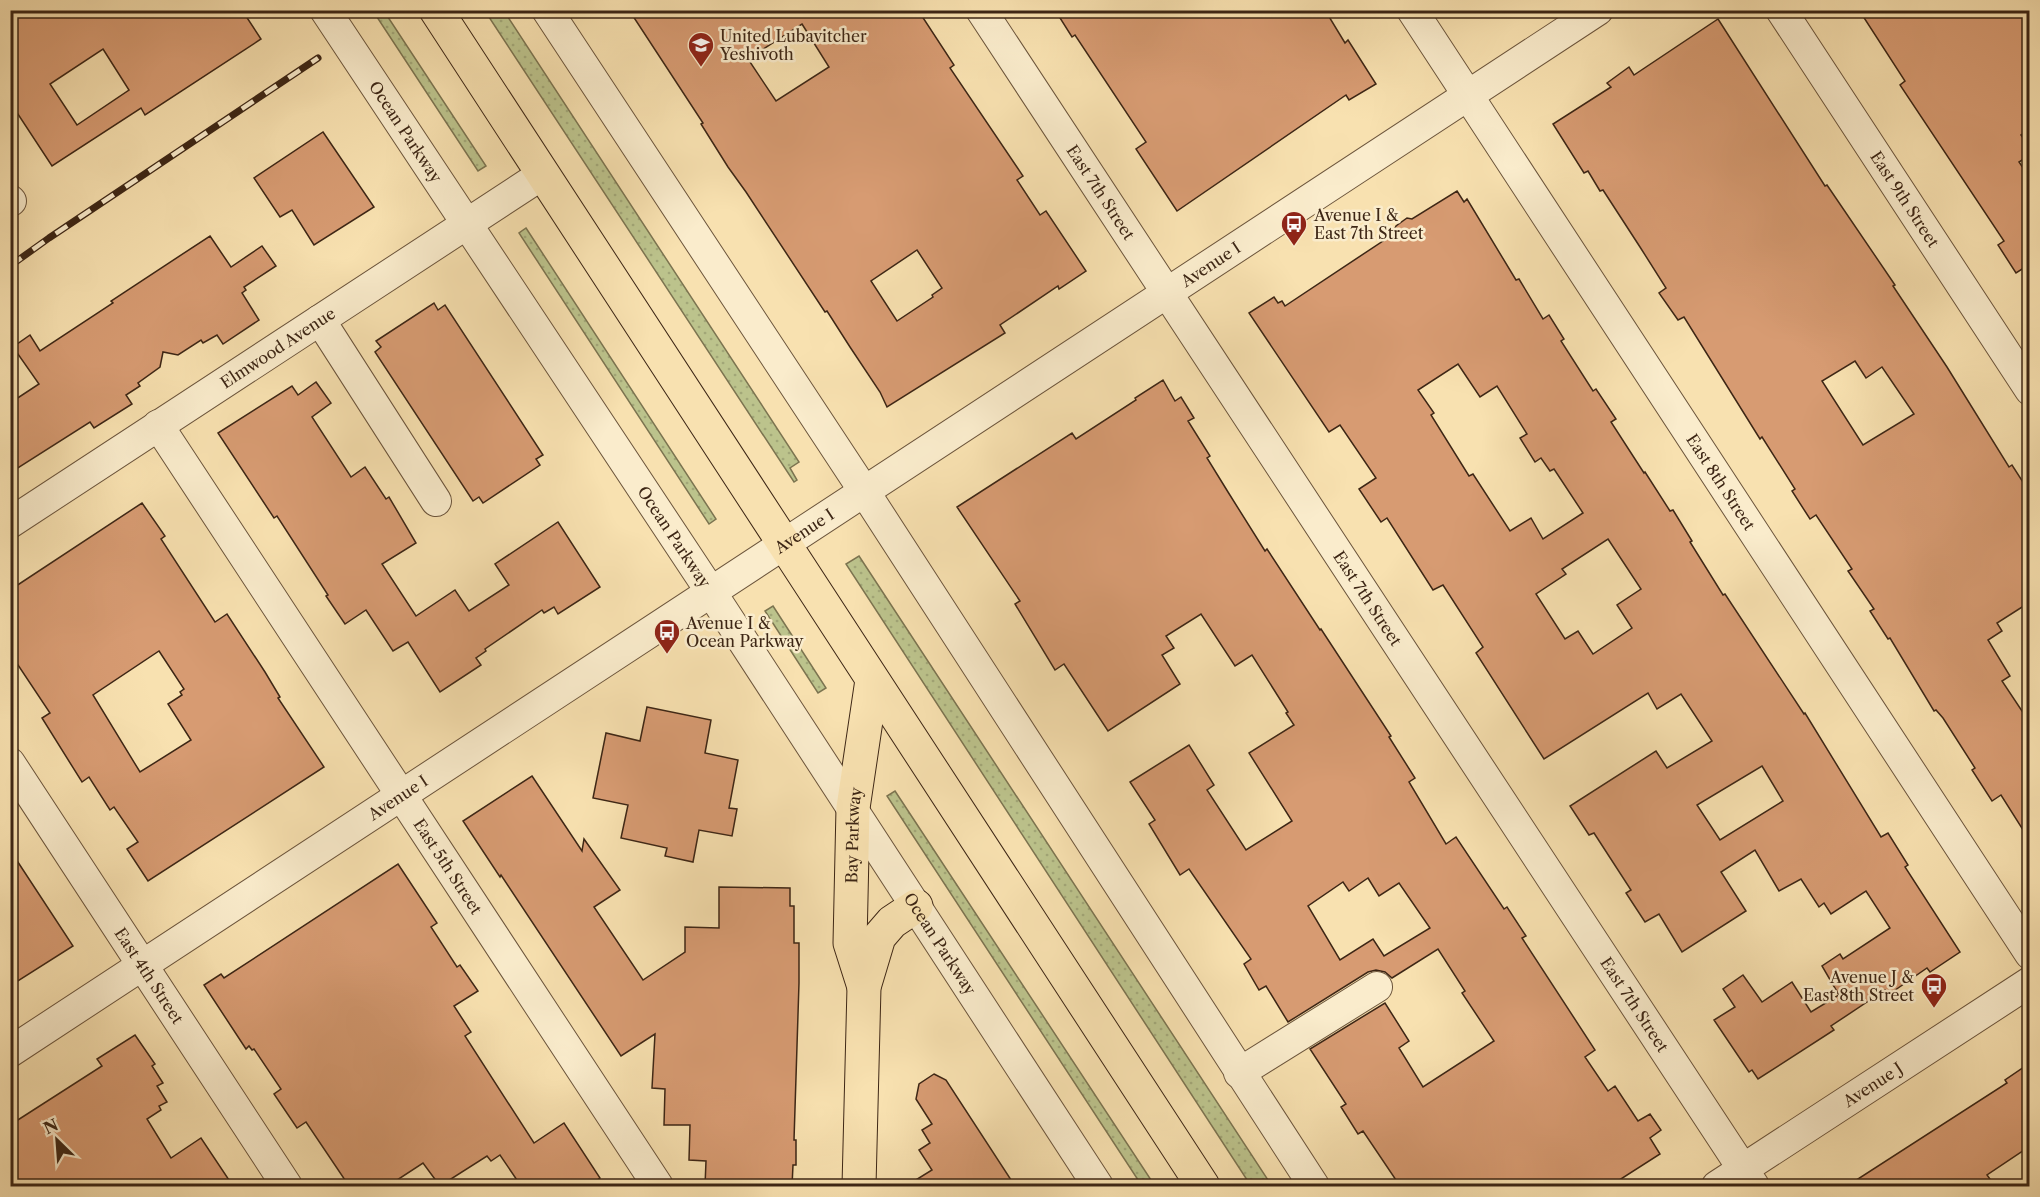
<svg xmlns="http://www.w3.org/2000/svg" width="2040" height="1197" font-family="'Libre Caslon Text',serif">
<style>
.grass{fill:url(#grass-dots);stroke:#7c7450;stroke-width:1.5}
.building{fill:#d79b72;stroke:#3d2615;stroke-width:1.5;fill-rule:evenodd}
.lines{fill:none;stroke-linecap:round;stroke-linejoin:round}
.minor-casing{stroke:#6c553c;stroke-width:32}
.major-casing{stroke:#3d2615;stroke-width:35}
.minor{stroke:#faeccc;stroke-width:30}
.major{stroke:#f8e1b0;stroke-width:33}
.rail-casing{stroke:#3d2615;stroke-width:7}
.rail{stroke:#faeccc;stroke-width:4.5;stroke-dasharray:14;stroke-linecap:butt}
.labels{text-anchor:middle;dominant-baseline:central;stroke-width:5;stroke-linejoin:round;paint-order:stroke}
.poi-label{font-size:16px;fill:#3d2615;stroke:#faeccc;text-anchor:start}
.street-label{font-size:16px;fill:#3d2615;stroke:#faeccc}
</style>
<defs>
<pattern id="grass-dots" width="8" height="8" patternUnits="userSpaceOnUse" patternTransform="scale(1.5)"><rect width="8" height="8" fill="#bcc38c"/><path d="M2 2h.1M6 6h.1" fill="none" stroke="#a2a778" stroke-width="1.8" stroke-linecap="round"/></pattern>
</defs>
<rect width="100%" height="100%" fill="#f8e1b0"/>
<filter id="stains"><feTurbulence type="fractalNoise" baseFrequency=".00333" numOctaves="4"/><feColorMatrix values="0 0 0 0 .2 0 0 0 0 .09 0 0 0 0 .02 0 0 0 .5 -.17"/></filter>
<radialGradient id="worn" r=".72"><stop offset=".6" stop-color="#630" stop-opacity="0"/><stop offset="1" stop-color="#630" stop-opacity=".3"/></radialGradient>
<g class="grass">
<path d="M373,11h11l102,155 -8,5z"/>
<path d="M485,11h19l295,451 -9,6 7,12 -3,2z"/>
<path d="M526,228l190,291 -7,5 -190,-291z"/>
<path d="M859,556l413,630h-21l-405,-622z"/>
<path d="M773,606l53,82 -8,5 -53,-82z"/>
<path d="M895,791l260,395h-13l-255,-390z"/>
</g>
<g class="building">
<path d="M10,10h232l19,29 -116,76 -4,-7 -89,58 -42,-64zM103,49l26,41 -52,35 -27,-41z"/>
<path d="M629,10h289l36,55 -4,3 73,108 -6,4 23,35 6,-4 40,60 -27,18 -1,-3 -58,39 5,8 -118,74 -7,-15 -30,-45 -23,-36 -2,1 -79,-120 -18,-25 -27,-43 2,-1zM802,24l27,43 -53,34 -28,-42zM917,250l25,38 -10,7 1,2 -36,24 -26,-40z"/>
<path d="M1071,10h254l20,33 3,-3 28,44 -27,16 -3,-5 -169,116 -41,-62 10,-7 -71,-107 -3,2 -12,-19z"/>
<path d="M1859,10h171v119l-9,6 9,13v7l-11,7 11,16v86l-14,9 -18,-28 6,-4 -104,-156 5,-4z"/>
<path d="M1718,19l107,167 2,-1 68,100 -2,1 54,81 62,100 3,-2 18,28v109l-33,21 5,8 -14,9 22,36 -8,5 28,42v118l-29,-46 -9,6 -20,-31 3,-2 -32,-50 -7,-8 -2,1 -44,-73 -2,1 -18,-28 4,-2 -26,-38 4,-2 -36,-54 -6,4 -18,-28 3,-2 -33,-52 -2,2 -76,-122 -6,3 -19,-27 7,-5 -26,-41 -37,-57 -3,1 -12,-20 -4,2 -31,-49 58,-37 -4,-4 22,-16 5,8zM1855,361l11,17 16,-11 32,47 -51,31 -41,-64z"/>
<path d="M323,132l51,75 -60,38 -22,-35 -12,7 -26,-39z"/>
<path d="M1457,191l7,11 3,-3 49,81 3,-1 24,40 6,-4 15,24 -3,2 32,50 3,-2 20,30 -5,3 33,51 1,-1 25,39 3,-1 19,31 -2,1 33,53 2,-1 79,120 1,-1 76,124 7,-4 20,32 -3,2 55,85 -30,20 -3,-4 -39,27 -3,-5 -54,36 3,4 -76,49 -6,-9 -3,2 -35,-52 21,-13 -12,-18 20,-14 19,27 30,-20 19,30 28,-17 -17,-29 18,-12 3,5 47,-31 -24,-37 -35,23 -7,-11 -5,4 -18,-28 -22,12 -24,-41 -34,22 25,39 -64,41 -23,-38 -14,8 -19,-29 5,-3 -37,-57 -5,2 -19,-29 86,-55 11,17 45,-27 -31,-47 -24,15 -9,-16 -104,66 -68,-106 7,-6 -40,-62 -10,5 -46,-72 -6,4 -22,-33 17,-11 -36,-53 -11,7 -80,-119 25,-16 4,6 4,-2 3,5 107,-71 4,-9 11,-8 5,1zM1458,364l22,33 17,-11 30,48 -7,4 15,24 6,-4 9,13 4,-2 29,44 -40,26 -12,-21 -21,13 -37,-57 -4,2 -38,-61 3,-2 -16,-23zM1608,539l33,50 -24,16 15,23 -39,26 -15,-23 -13,8 -29,-45 30,-20 -4,-5zM1762,766l21,35 -63,39 -23,-35z"/>
<path d="M210,236l21,31 31,-21 14,20 -32,21 2,3 -4,3 17,27 -36,24 -6,-9 -14,8 -2,-3 -23,15 -15,-3 -3,15 -22,16 2,3 -14,9 6,9 -38,24 -4,-6 -80,51v-70l29,-19 -26,-37 17,-12 10,16 73,-48 -2,-2z"/>
<path d="M434,303l4,7 7,-5 98,150 -7,4 4,6 -57,38 -4,-6 -6,4 -98,-149 6,-5 -5,-6z"/>
<path d="M1163,380l12,21 6,-4 13,21 -6,3 22,35 -3,2 21,34 37,59 2,-2 53,81 1,-1 70,107 -2,1 26,41 -6,4 37,62 10,-7 48,72 3,-2 19,29 -4,2 73,112 -10,7 23,34 7,-5 23,35 12,-7 11,16 -11,8 10,16 -50,32h-210l-37,-55 -5,3 -17,-27 5,-3 -36,-55 75,-46 24,38 -10,7 24,39 71,-46 -32,-48 3,-2 -27,-42 -46,29 -7,-6 -9,-2 -8,2 -80,50 -22,-36 -7,4 -15,-26 7,-5 -62,-90 -9,6 -31,-51 6,-4 -25,-38 59,-37 25,40 -7,5 39,60 46,-29 -43,-68 45,-28 -8,-12 2,-1 -36,-57 -17,11 -34,-52 -35,22 8,12 -12,7 18,29 -72,47 -44,-67 -9,6 -40,-66 5,-3 -63,-94 115,-74 4,6 60,-39 -1,-2zM1368,878l11,18 20,-13 31,45 -46,28 -11,-17 -33,21 -32,-54 35,-24 6,9z"/>
<path d="M316,382l15,21 -19,14 39,60 14,-10 21,32 3,-2 27,46 -34,21 34,52 39,-26 14,21 40,-26 -14,-21 63,-42 42,65 -42,27 -4,-7 -10,6 -2,-3 -57,39 1,2 -10,7 5,7 -41,27 -32,-50 -15,9 -27,-41 -21,14 -19,-28 2,-1 -51,-79 -3,2 -56,-85 74,-47 6,9z"/>
<path d="M142,503l23,33 -4,3 54,83 12,-8 38,58 15,25 -2,1 46,69 -176,114 -21,-32 11,-7 -24,-35 -4,3 -21,-33 -7,5 -40,-64 8,-5 -40,-60v-63zM159,651l25,38 -4,3 2,3 -14,9 23,36 -51,32 -47,-77z"/>
<path d="M647,707l64,13 -6,33 33,7 -9,48 8,1 -5,27 -33,-6 -6,32 -28,-6 2,-8 -46,-10 7,-33 -35,-7 13,-65 34,8z"/>
<path d="M532,776l50,75 2,-12 36,51 -26,17 49,73 42,-28v-25l34,1v-41l71,1v18h4v37h5v40l-5,157h2v25h-3l-1,21h-87l1,-25 -17,-1 1,-35h-26l1,-36 -13,-1 3,-54 -34,22 -120,-181 -1,2 -37,-56z"/>
<path d="M10,850l63,96 -63,40z"/>
<path d="M398,864l39,59 -6,4 26,40 3,-2 18,26 -24,15 17,26 -6,4 69,107 30,-20 36,55 -12,8h-67l-21,-31 -9,6 -4,-5 -47,30 -17,-23 -35,23h-39l-43,-64 -9,6 -23,-34 7,-5 -27,-40 -2,1 -3,-4 -3,3 -42,-64 17,-11 3,4z"/>
<path d="M135,1035l20,29 -3,2 11,17 -6,3 10,16 -8,4 2,4 -14,9 24,39 30,-20 32,48h-223v-61l92,-59 -5,-7z"/>
<path d="M2030,1063v83l-43,29 8,11h-148l160,-103 -2,-3z"/>
<path d="M934,1074l12,6 69,106h-109l26,-16 -13,-20 11,-7 -8,-13 10,-6 -16,-25 3,-15z"/>
</g>
<g class="lines">
<g class="minor-casing">
<g id="minor">
<path id="s1" d="M325,10l386,582 387,594"/>
<path d="M547,10l317,481 450,695"/>
<path id="s2" d="M981,10l773,1176"/>
<path id="s3" d="M1412,10l618,944"/>
<path id="s4" d="M1781,10l249,380"/>
<path d="M10,200l1,1"/>
<path d="M320,320l116,181"/>
<path id="s5" d="M158,425l500,761"/>
<path id="s6" d="M10,523l533,-349"/>
<path id="s7" d="M10,763l277,423"/>
<path id="s8" d="M10,1052l1588,-1042"/>
<path d="M1239,1073l138,-86"/>
<path id="s9" d="M1717,1186l313,-204"/>
</g>
</g>
<g class="major-casing">
<g id="major">
<path d="M436,10l767,1176"/>
<path id="s10" d="M864,987l-14,-44 3,-135 19,-128"/>
<path d="M859,1186l5,-199 15,-50 13,-15 24,-16"/>
</g>
</g>
<use href="#minor" class="minor"/>
<use href="#major" class="major"/>
<g class="rail-casing">
<path id="rail" d="M10,266l39,-28 269,-180"/>
</g>
<use href="#rail" class="rail"/>
</g>
<defs>
<g id="school-pin" transform="scale(1.35)"><path d="M0 17L-7.5 6A9.5 9.5 0 1 1 7.5 6Z" fill="#8f2418" stroke="#faeccc"/><path d="M0-5L7-2L0 1L-7-2ZM-4 1L0 2.5L4 1V4Q0 6-4 4Z" fill="#fff"/></g>
<g id="bus-pin" transform="scale(1.35)"><path d="M0 17L-7.5 6A9.5 9.5 0 1 1 7.5 6Z" fill="#8f2418" stroke="#faeccc"/><path d="M-5-6H5V4H4V6H2V4H-2V6H-4V4H-5ZM-3.5-4V0h7V-4ZM-3.5 1.2v1.5H-2V1.2ZM2 1.2v1.5H3.5V1.2Z" fill="#fff"/></g>
</defs>
<g fill-rule="evenodd">
<use href="#school-pin" x="701" y="45"/>
<use href="#bus-pin" x="1294" y="224"/>
<use href="#bus-pin" x="667" y="632"/>
<use href="#bus-pin" x="1934" y="986"/>
</g>
<g class="labels">
<g class="poi-label">
<text x="720" y="36">United Lubavitcher<tspan x="720" dy="18">Yeshivoth</tspan></text>
<text x="1314" y="215">Avenue I &amp;<tspan x="1314" dy="18">East 7th Street</tspan></text>
<text x="686" y="623">Avenue I &amp;<tspan x="686" dy="18">Ocean Parkway</tspan></text>
<text x="1914" y="977" text-anchor="end">Avenue J &amp;<tspan x="1914" dy="18">East 8th Street</tspan></text>
</g>
<g class="street-label">
<text stroke="none"><textPath href="#s1" startOffset="146">Ocean Parkway</textPath></text>
<text stroke="none"><textPath href="#s2" startOffset="218">East 7th Street</textPath></text>
<text stroke="none"><textPath href="#s4" startOffset="226">East 9th Street</textPath></text>
<text stroke="none"><textPath href="#s8" startOffset="1436">Avenue I</textPath></text>
<text stroke="none"><textPath href="#s6" startOffset="320">Elmwood Avenue</textPath></text>
<text stroke="none"><textPath href="#s3" startOffset="564">East 8th Street</textPath></text>
<text stroke="none"><textPath href="#s8" startOffset="950">Avenue I</textPath></text>
<text stroke="none"><textPath href="#s1" startOffset="632">Ocean Parkway</textPath></text>
<text stroke="none"><textPath href="#s2" startOffset="704">East 7th Street</textPath></text>
<text stroke="none"><textPath href="#s8" startOffset="464">Avenue I</textPath></text>
<text stroke="none"><textPath href="#s10" startOffset="154">Bay Parkway</textPath></text>
<text stroke="none"><textPath href="#s5" startOffset="528">East 5th Street</textPath></text>
<text stroke="none"><textPath href="#s1" startOffset="1118">Ocean Parkway</textPath></text>
<text stroke="none"><textPath href="#s7" startOffset="254">East 4th Street</textPath></text>
<text stroke="none"><textPath href="#s2" startOffset="1190">East 7th Street</textPath></text>
<text stroke="none"><textPath href="#s9" startOffset="186">Avenue J</textPath></text>
</g>
</g>
<rect width="2040" height="1197" fill="none" stroke="#f8e1b0" stroke-width="36"/>
<rect x="12" y="12" width="2016" height="1173" fill="none" stroke="#3d2615" stroke-width="3"/>
<rect x="18" y="18" width="2004" height="1161" fill="none" stroke="#3d2615" stroke-width="1.5"/>
<g transform="translate(57 1140) rotate(335)" stroke="#faeccc" stroke-width="4.5" paint-order="stroke">
<path d="M0-4.5L10 22L0 15L-10 22Z" fill="#3d2615"/>
<text y="-9" font-size="16" font-weight="bold" text-anchor="middle" fill="#3d2615">N</text>
</g>
<rect width="100%" height="100%" filter="url(#stains)"/>
<rect width="100%" height="100%" fill="url(#worn)"/>
</svg>
